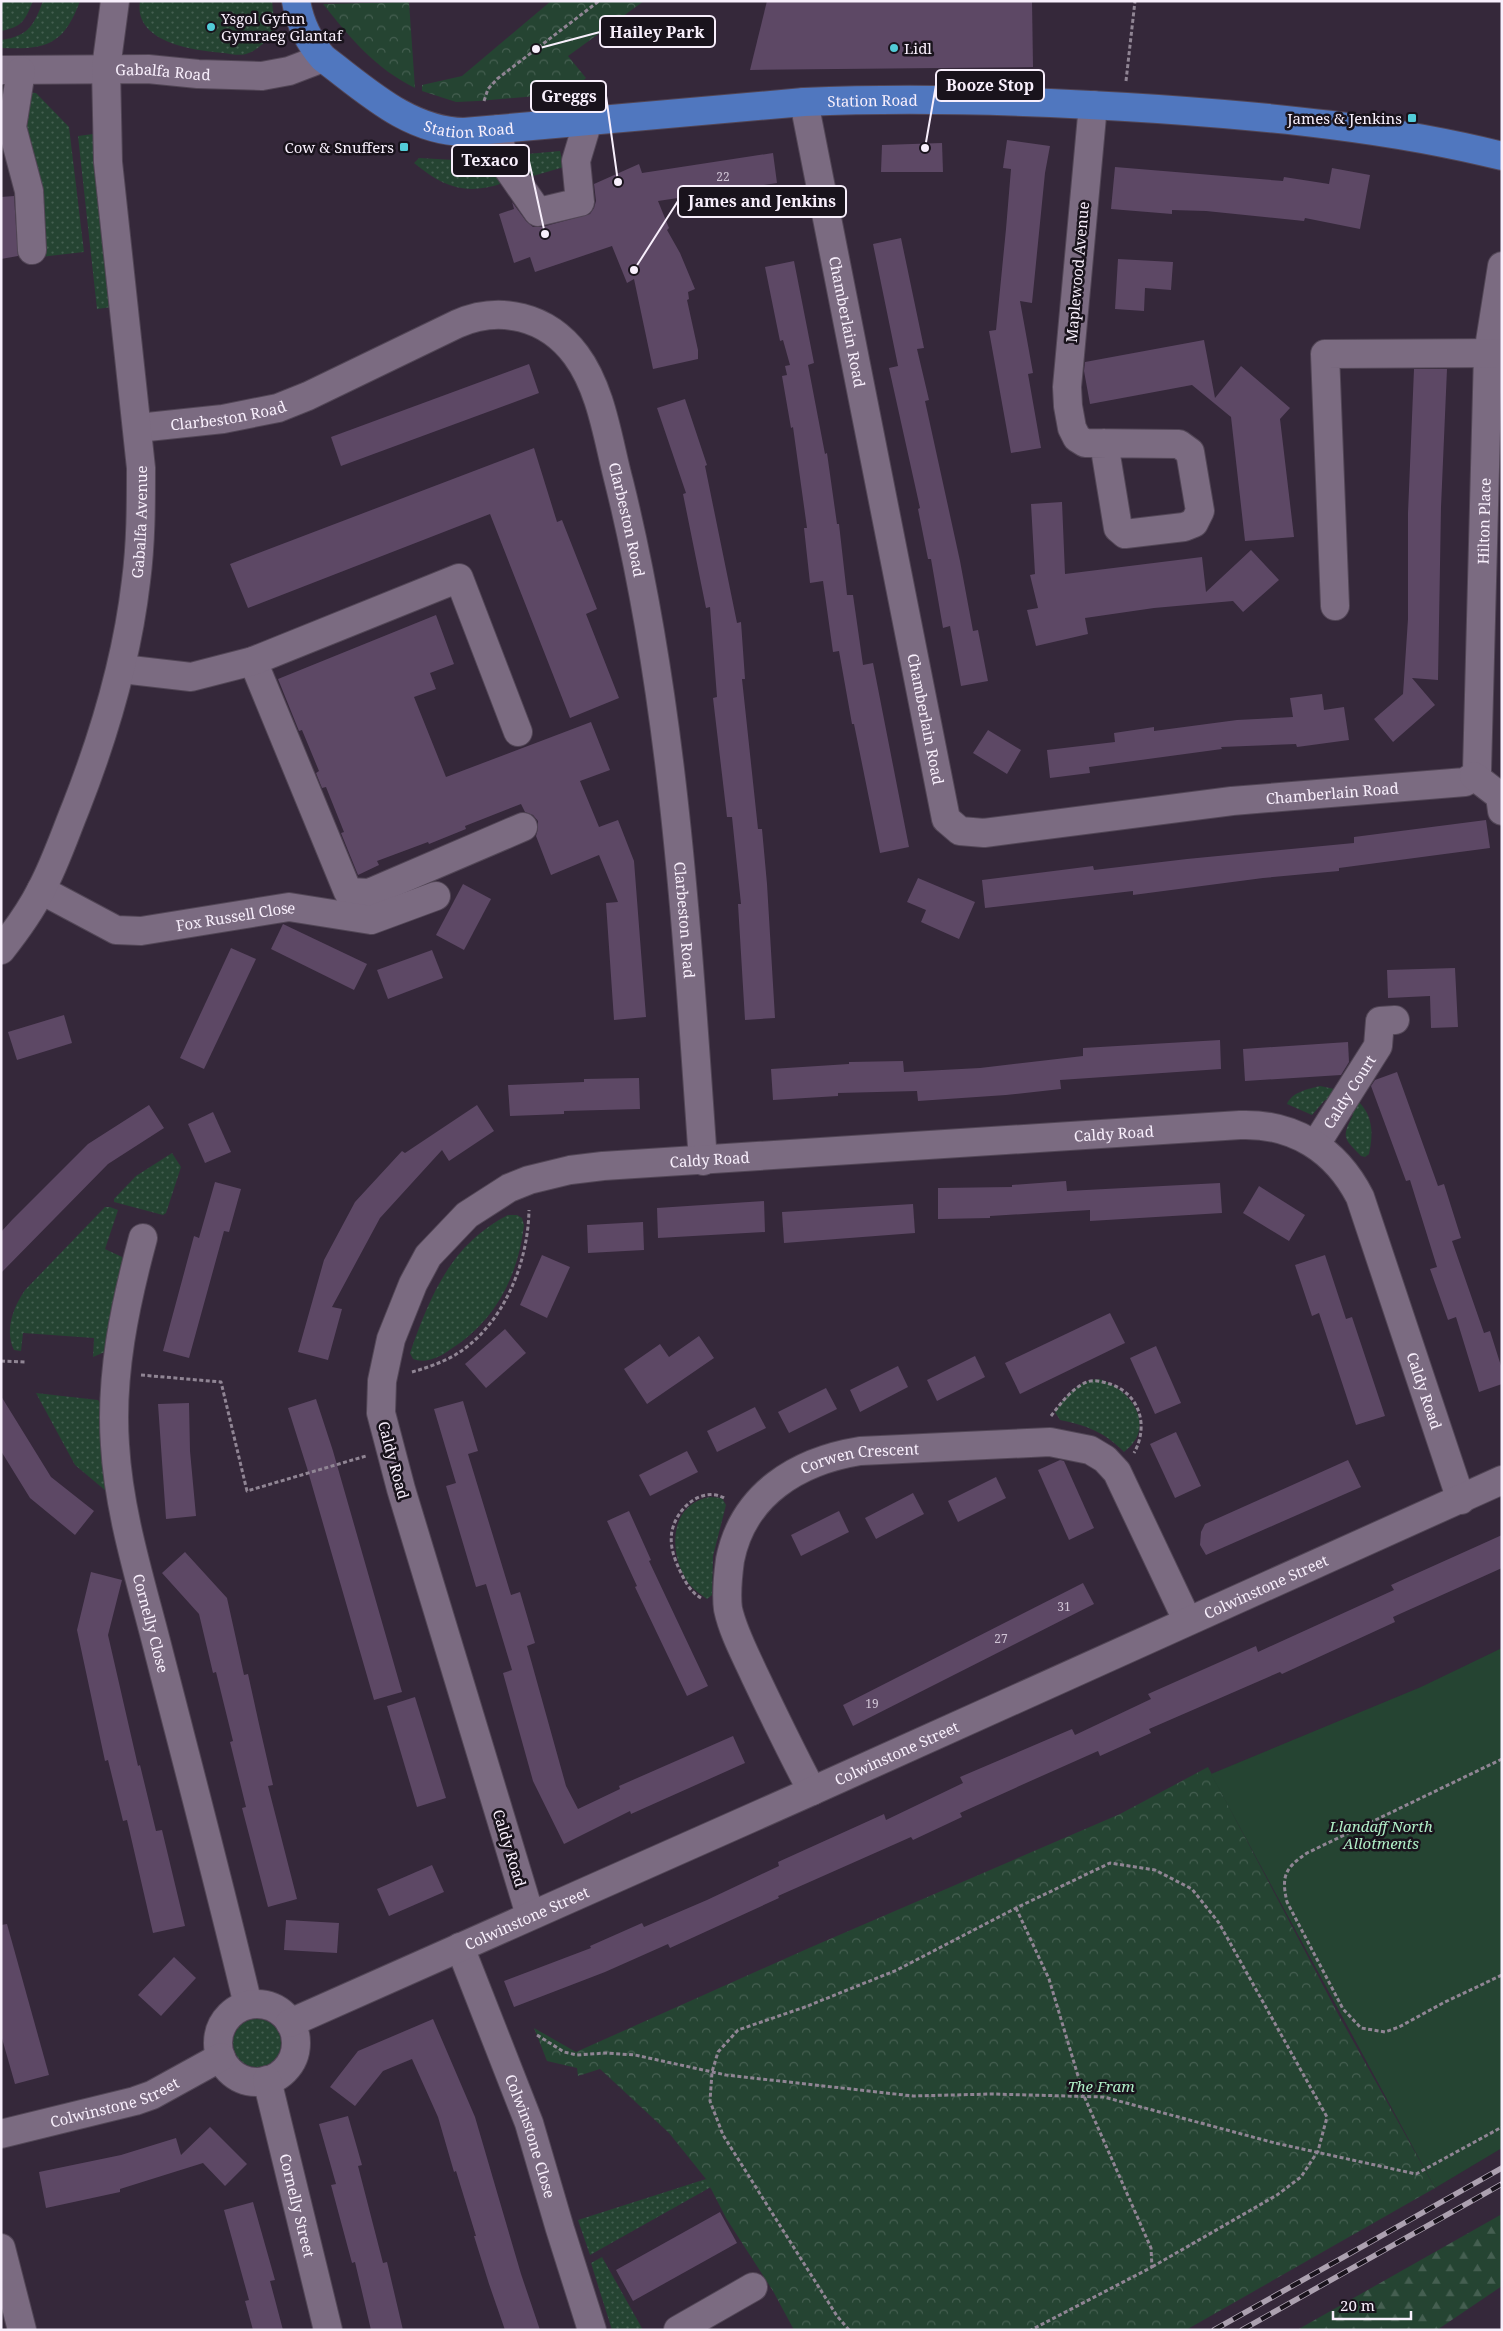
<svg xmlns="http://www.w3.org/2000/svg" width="1503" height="2331" font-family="'Noto Serif',serif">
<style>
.grass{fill:url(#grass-dots)}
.forest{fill:url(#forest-firs)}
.park{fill:url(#park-crowns)}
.garden{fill:#254432}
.building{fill:#5d4865}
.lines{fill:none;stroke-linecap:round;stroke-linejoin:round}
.minor-casing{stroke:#524656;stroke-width:30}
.major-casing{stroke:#524656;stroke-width:30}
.path{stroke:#908594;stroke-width:3;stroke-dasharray:4 2.5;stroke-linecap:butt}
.minor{stroke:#7b6b81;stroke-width:28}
.major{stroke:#5077bf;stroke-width:28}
.rail-casing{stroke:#aca1b0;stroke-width:5.5}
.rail{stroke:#19131c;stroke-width:4;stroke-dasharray:11;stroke-linecap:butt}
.poi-dot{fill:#52cbd7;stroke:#19131c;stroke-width:2}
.labels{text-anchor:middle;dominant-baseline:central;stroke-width:5;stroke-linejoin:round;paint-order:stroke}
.number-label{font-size:12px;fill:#d1c5d6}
.poi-label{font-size:15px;fill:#f8effc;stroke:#19131c;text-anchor:start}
.street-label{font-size:15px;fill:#f8effc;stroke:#19131c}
.park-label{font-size:15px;font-style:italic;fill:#b0efc7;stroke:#19131c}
.leader{fill:none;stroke:#f8effc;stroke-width:2}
.callout-dot{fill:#f8effc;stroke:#19131c;stroke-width:2}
.callout{fill:#19131c;stroke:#f8effc;stroke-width:2}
.callout-label{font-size:16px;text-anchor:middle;font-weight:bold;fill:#f8effc}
</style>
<defs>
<pattern id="grass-dots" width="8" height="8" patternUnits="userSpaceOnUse" patternTransform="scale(1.25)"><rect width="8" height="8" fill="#254432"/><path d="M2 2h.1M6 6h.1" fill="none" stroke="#455f51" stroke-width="1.8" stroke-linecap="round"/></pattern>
<pattern id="forest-firs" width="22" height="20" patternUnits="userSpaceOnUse" patternTransform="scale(1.25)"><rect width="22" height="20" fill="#254432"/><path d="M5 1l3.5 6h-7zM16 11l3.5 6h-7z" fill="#455f51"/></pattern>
<pattern id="park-crowns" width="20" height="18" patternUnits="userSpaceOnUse" patternTransform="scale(1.25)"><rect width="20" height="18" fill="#254432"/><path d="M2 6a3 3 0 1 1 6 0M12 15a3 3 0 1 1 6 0" fill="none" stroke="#455f51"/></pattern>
</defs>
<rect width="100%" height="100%" fill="#35283a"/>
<g class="grass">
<path d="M2,1h31c-8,19 -10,26 -32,30z"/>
<path d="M43,1h37c-16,44 -34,49 -79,47v-8c28,-4 33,-15 42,-39z"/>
<path d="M140,1h132l3,29c-8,10 -16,20 -29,24 -6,2 -16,0 -22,-1 -29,-2 -91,-10 -84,-52z"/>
<path d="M24,92l12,1 33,34 15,125 -44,5 -20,-138z"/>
<path d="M93,134l19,173 -15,2 -19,-173z"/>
<path d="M560,151l4,16 -38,11 -10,-15v-8z"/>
<path d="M419,158l36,2 32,-2 2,7 14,18c-37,13 -60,4 -89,-20z"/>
<path d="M1320,1086l19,4 -8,13 -6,-3 -13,15 -25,-11c5,-12 21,-15 33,-18z"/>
<path d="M1354,1098c19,14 20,35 15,56l-4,3 -4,-1c-17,-18 -20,-18 -8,-41l-7,-4z"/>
<path d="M172,1153l9,14 -15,46 -3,2 -49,-13v-3l22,-23z"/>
<path d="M105,1207h5l8,3 -13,39 17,8 4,11 -19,83 -14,6 1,-19 -71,-5 -2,18 -7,-1c-10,-20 0,-44 11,-60z"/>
<path d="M508,1215h9l5,3 2,7c-6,52 -29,96 -73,124 -11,8 -25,15 -38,10l-3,-6c20,-57 41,-109 98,-138z"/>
<path d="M1099,1379c32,10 59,48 25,73 -18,-19 -38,-27 -64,-32l-5,-8c10,-16 24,-32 44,-33z"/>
<path d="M36,1393l62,7 5,7 9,84h-6l-31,-26z"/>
<path d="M710,1497l12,1 4,7 -13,51 -1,39 -5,4c-6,-4 -13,-9 -18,-15 -21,-29 -21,-80 21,-87z"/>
<circle cx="257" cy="2043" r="24"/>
<path d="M706,2179l5,8 -121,68 -12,-35z"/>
<path d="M602,2257l41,73h-31l-21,-67z"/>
</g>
<path class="forest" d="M1502,2214v72l-65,44h-140z"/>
<g class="park">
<path d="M551,1h93l-76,55 18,22 -16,15 -92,8 -22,1 -34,-11v-6l40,-9z"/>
<path d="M409,2l6,86c-39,-19 -65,-50 -92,-84z"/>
<path d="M1208,1767l130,247 97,174 -249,142h-392l-21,-39 -47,-73 -20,-39 -37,-46 -69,-64 -22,7 -1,-8 -30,-7 -13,-33 42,24 233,-104 311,-134z"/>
</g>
<path class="garden" d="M1502,1648v500l-67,40 -224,-414 210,-87z"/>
<g class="building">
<path d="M767,1h265l1,66 -283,3z"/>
<path d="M1007,140l43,6 -5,27 -13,130 -12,-2 13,72 -5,1 13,74 -30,5 -22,-122 7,-1 10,-101 5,-60 -8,-1z"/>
<path d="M942,143l1,29h-62l1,-27z"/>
<path d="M773,153l4,30 -119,18 11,27 -2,2 13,23 15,36 -7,3 1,7 -2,1 11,50v9l-45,10 -19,-90 -7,4 -15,-37 -77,26 -5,-15 -16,6 -15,-49 15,-5 -2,-7 14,19 7,6h9l48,-13 4,-6 2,-7 -2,-17 45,-20 3,9z"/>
<path d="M1115,167l168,14 1,-4 45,7 3,-16 38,7 -10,54 -55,-11 -1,3 -98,-10 -34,-1v4l-61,-5z"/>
<path d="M14,196l4,60 -17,3v-62z"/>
<path d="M901,238l23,110 -7,1 12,51 -4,1 35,160 13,70 5,-1 10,51 -27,5 -11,-60 -7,2 -12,-69h-3l-10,-50 2,-1 -31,-140 9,-2 -25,-122z"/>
<path d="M1118,259l55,3 -2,28 -26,-2 -1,23 -29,-2z"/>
<path d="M794,261l20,102 -6,2 17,89 2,-1 10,71h2l8,71h6l10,70 10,-2 36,184 -29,6 -26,-129h-2l-13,-73 -6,1 -10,-71 -13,2 -6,-55h3l-14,-101 -2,1 -9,-52 5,-1 -2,-9 5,-1 -7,-25 -3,1 -15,-74z"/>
<path d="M1204,340l11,58 26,-32 49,42 -10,11 14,118 -49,4 -14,-124 -39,-32 -102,19 -6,-33 1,-9z"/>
<path d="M529,364l10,29 -198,73 -10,-29z"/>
<path d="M1414,369h33l-6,138 -3,173 -26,-2 23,27 -42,37 -19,-23 29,-25 5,-75v-106z"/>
<path d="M685,399l22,66 -2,1 32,157 4,-1 4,57h-3l16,150h4l5,55 8,134 -30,2 -7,-116h3l-9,-87h-5l-14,-119 4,-1 -7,-90 -4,1 -23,-114 3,-1 -29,-85z"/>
<path d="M534,448l23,74 5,-2 35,89 -11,5 33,84 -49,20 -80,-204 -242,94 -18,-44z"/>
<path d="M1062,502l3,72 137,-17 4,35 45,-42 28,30 -36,32 -10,-11 -79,7 -69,10 3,16 -52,12 -9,-36 11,-2 -8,-33 5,-1 -4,-70z"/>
<path d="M436,615l18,49 -24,9 6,16 -22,8 32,80 145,-55 19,48 -30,11 19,46 19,-7 16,41 12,156 -32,3 -8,-117 12,-1 -19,-47 -48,20 -15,-39 2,-7v-8l-5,-6 -8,-3 -4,-8 -56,22 1,3 -37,15 -1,-2 -51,19 2,4 -21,10 -17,-42 3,-1 -18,-45 -4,1 -6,-15 3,-2 -17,-41 -3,1 -21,-52z"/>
<path d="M1322,694l2,16 20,-3 5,33 -52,7 -1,-3 -75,3 1,2 -133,18 1,6 -40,5 -3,-28 68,-8 -1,-9 40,-6v4l83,-11 56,-3 -3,-19z"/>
<path d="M988,730l33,20 -14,24 -34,-21z"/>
<path d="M1486,820l4,28 -151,20v3l-76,7 -130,17v-4l-148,17 -3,-28 111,-14 1,4 93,-11 167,-16v-6z"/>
<path d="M918,878l57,24 -16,37 -38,-17 5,-12 -19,-8z"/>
<path d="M463,884l28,15 -27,51 -28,-15z"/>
<path d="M283,924l84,40 -13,26 -83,-41z"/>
<path d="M231,948l25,11 -52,110 -24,-11z"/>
<path d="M432,950l11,28 -55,21 -11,-29z"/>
<path d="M1455,968l3,59 -27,1 -1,-32 -42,2 -1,-28z"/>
<path d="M64,1015l8,28 -55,17 -9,-28z"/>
<path d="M1220,1040l1,29 -161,11 1,9 -55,6 -88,6 -1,-10 -79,2v3l-65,4 -2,-31 78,-5v-2l54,-1 1,11 76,-4 103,-12v-8z"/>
<path d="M1348,1042l1,20 -8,13 -96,6 -2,-32z"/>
<path d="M1397,1072l41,114 6,-2 17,54 -9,3 32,92 6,-2 12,38v15l-23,8 -23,-75 -8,3 -18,-51 7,-2 -27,-87 -4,1 -35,-95 4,-6z"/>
<path d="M639,1078l1,31 -76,2v3l-54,2 -2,-31 76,-3v-3z"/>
<path d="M149,1105l15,23 -56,36 -107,109v-41l11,-12 76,-76z"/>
<path d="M477,1105l17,26 -45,30 -7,-11 -62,68 -48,89 10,2 -14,51 -30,-8 26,-92 31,-58 47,-51 3,2z"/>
<path d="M213,1112l18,40 -26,11 -17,-39z"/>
<path d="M1066,1181l1,10 153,-8 2,30 -132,8v-11l-100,6v2l-52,1v-31l74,-1v-2z"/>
<path d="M215,1182l26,7 -12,43 -5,-1 -35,127 -26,-7 31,-115 5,2z"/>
<path d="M1259,1186l46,29 -16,26 -46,-28z"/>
<path d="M764,1201l1,31 -107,6 -1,-30z"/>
<path d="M913,1204l2,29 -131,10 -2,-31z"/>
<path d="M643,1222l1,28 -56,3 -1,-28z"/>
<path d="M542,1255l28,12 -23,51 -27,-13z"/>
<path d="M1325,1255l21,64 6,-2 33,99 -29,9 -37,-112 -7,3 -17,-51z"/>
<path d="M1110,1313l15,30 -105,51 -15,-31z"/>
<path d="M505,1329l21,24 -40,35 -21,-24z"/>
<path d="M699,1336l15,22 -67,46 -23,-35 36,-25 9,13z"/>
<path d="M1156,1346l25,57 -26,11 -25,-56z"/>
<path d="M975,1356l10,21 -48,24 -10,-21z"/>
<path d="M898,1366l10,21 -48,25 -10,-22z"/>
<path d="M826,1388l11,21 -48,24 -11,-21z"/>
<path d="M1,1396l50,81 43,34 -19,24 -45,-37 -29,-47z"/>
<path d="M316,1399l17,52 69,241 -28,8 -67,-232 -19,-60z"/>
<path d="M463,1401l15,50 -10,3 43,141 9,-3 15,51 -8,3 39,140 12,23 42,-20 -1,-3 114,-50 12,27 -114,51 -1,-3 -66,33 -31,-63 -30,-108 9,-3 -26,-86 -10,3 -30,-101 10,-3 -22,-74z"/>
<path d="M189,1403l1,48 6,65 -30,3 -8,-115z"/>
<path d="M755,1407l11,21 -49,24 -10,-21z"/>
<path d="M1176,1432l25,54 -26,12 -25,-54z"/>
<path d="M687,1451l11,21 -48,24 -11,-21z"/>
<path d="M1060,1460l4,1 30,67 -25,12 -31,-70z"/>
<path d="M1348,1460l13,27 -155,68 -6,-10 1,-13 4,-8z"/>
<path d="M996,1477l10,21 -48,24 -10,-21z"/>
<path d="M913,1493l11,21 -48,25 -11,-21z"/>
<path d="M629,1511l22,49 -2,1 59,125 -21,10 -52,-109 2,-1 -30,-65z"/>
<path d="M839,1511l10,21 -48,24 -10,-21z"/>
<path d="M1502,1535v33l-109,49 2,5 -113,52 -2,-2 -131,57 2,4 -51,23 -2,-5 -63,28 -75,34 2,4 -49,23 -2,-3 -133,59 1,2 -109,50 -2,-4 -63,28 -91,35 -10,-26 87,-33 -1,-2 52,-23 2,4 63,-27 72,-34 -1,-4 106,-48 2,6 77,-37 -3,-6 112,-48 3,6 76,-36 -3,-5 108,-48 2,6 136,-62 -3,-5z"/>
<path d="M185,1552l42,46 17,77 4,-1 11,50 14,61 -5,1 29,113 -29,8 -26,-99 4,-1 -16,-65 3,-1 -17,-69 -3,1 -14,-59 -37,-41z"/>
<path d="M91,1572l31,8 -14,55 30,131 2,-1 16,66 6,-1 23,96 -32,7 -26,-113 -4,1 -15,-61 -3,1 -28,-131z"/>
<path d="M1083,1583l11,21 -241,122 -10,-21z"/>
<path d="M415,1697l31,101 -29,9 -30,-101z"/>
<path d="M432,1865l12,27 -55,24 -12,-27z"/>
<path d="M286,1920l53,3 -2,30 -53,-3z"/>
<path d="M7,1924l42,151 -34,9 -14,-49v-110z"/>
<path d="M174,1957l22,21 -35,38 -23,-21z"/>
<path d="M433,2019l42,98 46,157 19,56h-35l-16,-46 -15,-48h2l-20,-65 -2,1 -16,-55 -26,-58 -29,12 -28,35 -25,-19 28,-36z"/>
<path d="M348,2116l14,49 -4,1 25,97 4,-1 16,68h-32l-16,-68 -3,1 -21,-78 5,-1 -17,-60z"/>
<path d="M210,2127l37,37 -22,22 -22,-23 -83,26v3l-74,16 -7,-36 82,-17 55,-17 5,17z"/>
<path d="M253,2202l22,78 -5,1 13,49h-30l-8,-29 4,-1 -25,-90z"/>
<path d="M720,2212l17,31 -104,58 -17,-31z"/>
</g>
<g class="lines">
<g class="minor-casing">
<g id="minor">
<path id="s1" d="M1,70l147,-1 50,5 64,2 27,-5 34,-13"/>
<path d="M21,71l-9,56 17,64 3,59"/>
<path id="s2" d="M804,102l142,717 14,12 24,2 248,-32 233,-19 9,-6 3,-5 11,-417 14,-88"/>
<path d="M1093,105l-26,282 1,19 4,22 5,10 8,5 94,1 11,8 10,59 -6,12 -10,4 -59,7 -7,-6 -14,-85"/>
<path d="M499,129l3,31 36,52 42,-10 -4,-41 12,-40"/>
<path id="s3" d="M138,428l85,-9 55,-11 30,-12 149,-72c43,-19 90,-8 119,31 26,35 32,86 43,127 55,221 68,452 84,679"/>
<path d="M1335,606l-10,-252 177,-1"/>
<path d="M253,661l95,231 21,1 154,-66"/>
<path d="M122,669l69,8 62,-16 206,-83 59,154"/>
<path d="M1474,776l26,20 2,15"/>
<path id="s4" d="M41,890l75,40 25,1 148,-24 82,13 65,-24"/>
<path id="s5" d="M1,950c15,-19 29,-38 40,-60 14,-26 24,-56 35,-83 29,-74 51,-148 60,-226 5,-38 5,-76 5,-113l-33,-306 -2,-94 9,-67"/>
<path id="s6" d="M1316,1144l62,-98 2,-25 15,-1"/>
<path id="s7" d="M143,1238c-18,67 -33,137 -28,207 4,70 27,140 44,208 30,117 61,234 89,352"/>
<path id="s8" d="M812,1791c-20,-38 -39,-77 -57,-115 -10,-22 -22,-44 -27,-67 -2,-15 0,-34 2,-49 13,-66 68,-99 130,-109l190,-9 40,8 15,9 12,13 70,148"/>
<path id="s9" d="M530,1915l-129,-426 -20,-76 1,-32 9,-42 22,-55 15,-28 39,-41 42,-27 20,-8 41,-10 33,-4 637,-41c54,-2 96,25 120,72l101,303"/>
<path id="s10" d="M460,1947l69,176 31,106 32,101"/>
<circle cx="257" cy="2043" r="39"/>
<path id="s11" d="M290,2023l522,-232 690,-311"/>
<path id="s12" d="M267,2080l61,250"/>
<path id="s13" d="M1,2134l134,-33 17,-6 69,-38"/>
<path d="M1,2248l21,82"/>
<path d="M678,2330l75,-43"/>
</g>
</g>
<g class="major-casing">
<g id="major">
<path id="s14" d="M296,1c4,23 12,40 27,57 43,32 85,73 141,74l340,-30c118,-5 236,-1 354,7 115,8 232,19 344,47"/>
</g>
</g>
<g class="path">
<path d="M1126,81l9,-80"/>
<path d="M484,101l4,-12 9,-10 102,-78"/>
<path d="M1,1361l25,1"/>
<path d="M412,1372c14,-4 29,-9 43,-17 48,-29 73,-91 74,-145"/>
<path d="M141,1375l80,7 26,109 119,-35"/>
<path d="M1051,1416c10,-13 21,-28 36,-34 7,-3 16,0 23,2 30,10 39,42 24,69"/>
<path d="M701,1598c-9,-5 -14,-13 -19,-23 -7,-14 -13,-29 -10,-44 5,-24 31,-46 54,-32"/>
<path d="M1502,1759l-195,94c-22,15 -26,23 -20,49l56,107 18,19 24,4 14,-5 44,-24 59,-28"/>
<path d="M1016,1908l33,71 35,117 67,152 1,19 -121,63"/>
<path d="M537,2035l27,17 13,3 29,-2 29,2 91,20 187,21 79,-2 112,3 171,46 141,31 86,-47"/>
<path d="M849,2330l-12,-14 -114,-181 -13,-34 2,-29 6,-20 20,-22 67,-23 92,-37 119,-62 94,-45 45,7 37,19 27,34 108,194 -9,34 -17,26 -24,18 -125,72"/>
</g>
<use href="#minor" class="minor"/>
<use href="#major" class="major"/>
<g class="rail-casing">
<g id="rail">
<path d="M1214,2330l288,-162"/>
<path d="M1242,2330l260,-146"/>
</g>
</g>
<use href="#rail" class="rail"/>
</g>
<g class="poi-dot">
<circle cx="211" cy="27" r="5"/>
<circle cx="894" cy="48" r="5"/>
<rect x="1407" y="113" width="10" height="10" rx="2.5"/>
<rect x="399" y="142" width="10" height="10" rx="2.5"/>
</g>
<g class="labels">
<g class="number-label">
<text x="723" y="176">22</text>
<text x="1064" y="1606">31</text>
<text x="1001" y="1638">27</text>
<text x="872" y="1703">19</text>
</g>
<g class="poi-label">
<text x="221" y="18">Ysgol Gyfun<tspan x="221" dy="17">Gymraeg Glantaf</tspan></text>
<text x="904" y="48">Lidl</text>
<text x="1402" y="118" text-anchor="end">James &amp; Jenkins</text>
<text x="394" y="147" text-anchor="end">Cow &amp; Snuffers</text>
</g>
<g class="street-label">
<text stroke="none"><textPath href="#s1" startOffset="162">Gabalfa Road</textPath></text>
<text stroke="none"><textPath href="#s14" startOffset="636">Station Road</textPath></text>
<text stroke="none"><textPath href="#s14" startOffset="231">Station Road</textPath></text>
<text transform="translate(1077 272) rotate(-85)">Maplewood Avenue</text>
<text stroke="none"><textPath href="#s2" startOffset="224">Chamberlain Road</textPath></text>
<text stroke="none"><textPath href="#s3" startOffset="91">Clarbeston Road</textPath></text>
<text stroke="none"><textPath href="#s3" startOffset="646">Clarbeston Road</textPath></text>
<text stroke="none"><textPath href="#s2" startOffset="1524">Hilton Place</textPath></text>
<text stroke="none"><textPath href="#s5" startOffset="456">Gabalfa Avenue</textPath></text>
<text stroke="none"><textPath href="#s2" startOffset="629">Chamberlain Road</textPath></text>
<text stroke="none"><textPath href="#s2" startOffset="1124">Chamberlain Road</textPath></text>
<text stroke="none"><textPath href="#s4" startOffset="206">Fox Russell Close</textPath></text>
<text stroke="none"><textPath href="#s3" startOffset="1051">Clarbeston Road</textPath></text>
<text stroke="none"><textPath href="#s6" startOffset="62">Caldy Court</textPath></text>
<text stroke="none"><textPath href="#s9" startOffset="1405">Caldy Road</textPath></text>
<text stroke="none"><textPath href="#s9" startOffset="1000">Caldy Road</textPath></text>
<text stroke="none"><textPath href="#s9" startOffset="1884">Caldy Road</textPath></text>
<text transform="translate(394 1460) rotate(75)">Caldy Road</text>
<text stroke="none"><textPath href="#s8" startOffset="430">Corwen Crescent</textPath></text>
<text stroke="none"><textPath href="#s11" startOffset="1069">Colwinstone Street</textPath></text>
<text stroke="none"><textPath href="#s7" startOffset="392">Cornelly Close</textPath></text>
<text stroke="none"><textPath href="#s11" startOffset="664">Colwinstone Street</textPath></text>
<text transform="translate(510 1848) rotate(73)">Caldy Road</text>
<text stroke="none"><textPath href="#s11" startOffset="259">Colwinstone Street</textPath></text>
<text stroke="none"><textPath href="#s13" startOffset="118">Colwinstone Street</textPath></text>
<text stroke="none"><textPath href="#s10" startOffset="202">Colwinstone Close</textPath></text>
<text stroke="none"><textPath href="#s12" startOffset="129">Cornelly Street</textPath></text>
</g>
<g class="park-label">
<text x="1381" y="1826">Llandaff North<tspan x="1381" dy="17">Allotments</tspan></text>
<text x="1101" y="2086">The Fram</text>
</g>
</g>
<path class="leader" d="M536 49L600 32M925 148L936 85M618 182L606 96M545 234L529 161M634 270L678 201"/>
<g class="callout-dot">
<circle cx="536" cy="49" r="5"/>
<circle cx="925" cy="148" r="5"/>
<circle cx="618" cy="182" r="5"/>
<circle cx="545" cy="234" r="5"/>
<circle cx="634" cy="270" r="5"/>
</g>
<g class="callout">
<rect x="600" y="16" width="115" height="31" rx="5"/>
<rect x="936" y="70" width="108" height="31" rx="5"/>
<rect x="531" y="81" width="75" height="31" rx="5"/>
<rect x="452" y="145" width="77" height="31" rx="5"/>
<rect x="678" y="186" width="168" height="31" rx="5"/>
</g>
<g class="callout-label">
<text x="657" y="38">Hailey Park</text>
<text x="990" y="91">Booze Stop</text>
<text x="569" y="102">Greggs</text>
<text x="490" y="166">Texaco</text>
<text x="762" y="207">James and Jenkins</text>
</g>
<rect width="1503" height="2331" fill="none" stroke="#f8effc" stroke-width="5"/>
<path d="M1333 2311v8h78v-8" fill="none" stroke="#f8effc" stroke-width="2.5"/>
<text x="1340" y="2311" font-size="15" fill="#f8effc" stroke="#19131c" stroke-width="4" paint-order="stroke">20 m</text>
</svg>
